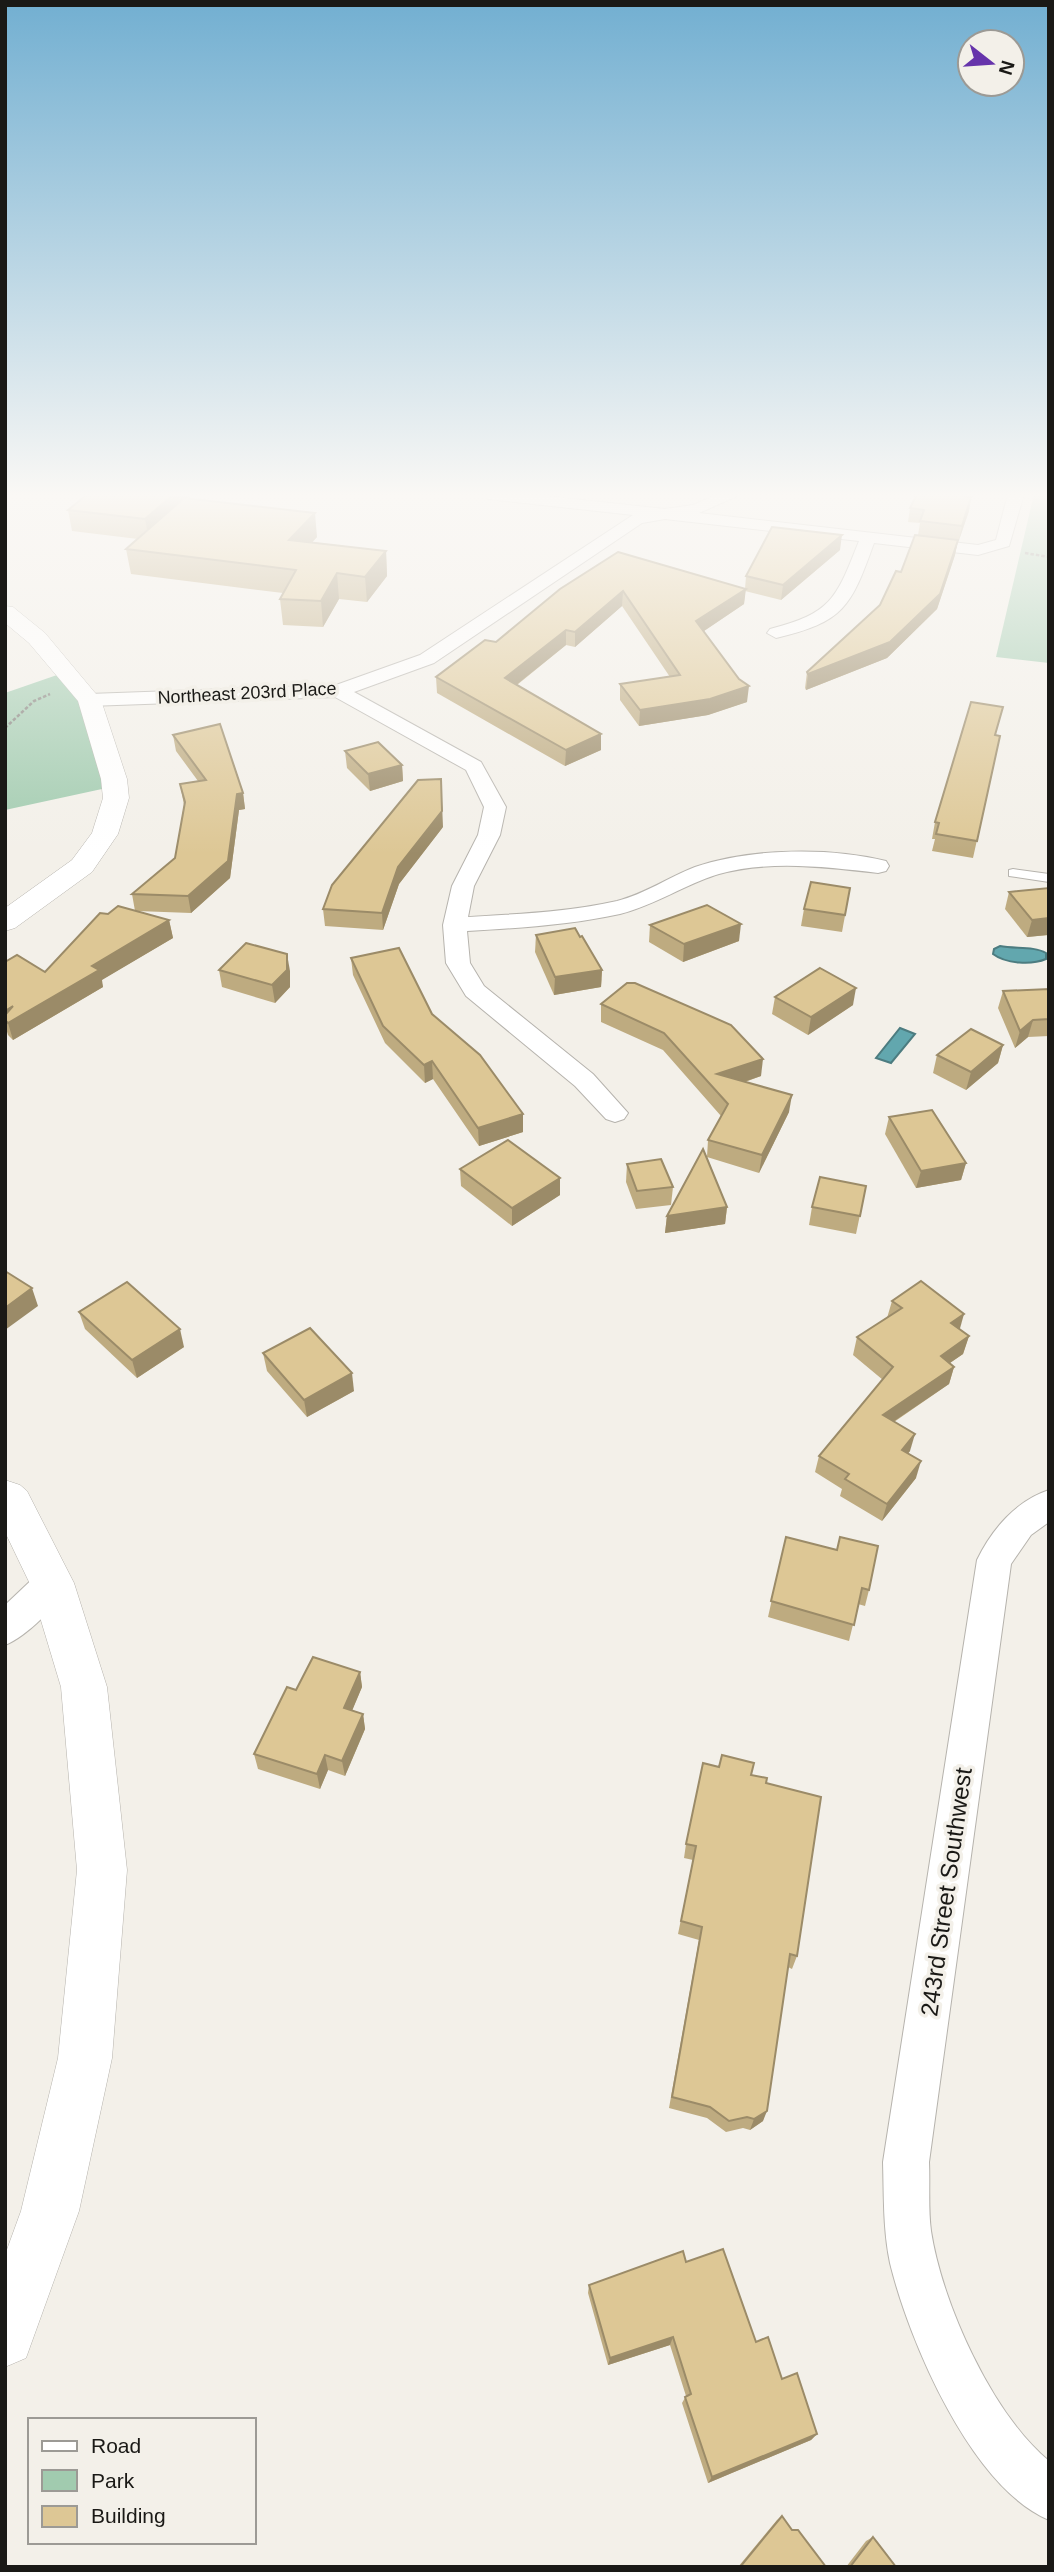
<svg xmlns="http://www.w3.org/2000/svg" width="1054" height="2572" font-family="Arial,sans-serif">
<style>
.green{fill:#a1cbaf}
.water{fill:#62a7ae;stroke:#4c7c80;stroke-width:2}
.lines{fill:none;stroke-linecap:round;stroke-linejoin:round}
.service-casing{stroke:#b6b3ad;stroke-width:2}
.minor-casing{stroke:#b6b3ad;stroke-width:2}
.tertiary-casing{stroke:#b6b3ad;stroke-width:1}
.path{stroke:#817f7a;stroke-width:2.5;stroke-dasharray:3.5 2;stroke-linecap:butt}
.service{fill:#fff;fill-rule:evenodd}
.minor{fill:#fff;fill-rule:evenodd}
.tertiary{fill:#fff;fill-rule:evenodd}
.wall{fill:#beab80}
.shaded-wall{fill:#9b8b68}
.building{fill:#ddc795;stroke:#9b8b68;stroke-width:2}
.labels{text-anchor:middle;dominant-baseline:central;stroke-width:7;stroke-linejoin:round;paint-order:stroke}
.far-street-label{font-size:18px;fill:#1a1916;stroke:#f3f0e9}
.near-street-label{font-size:24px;fill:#1a1916;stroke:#f3f0e9}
</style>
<rect width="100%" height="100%" fill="#f3f0e9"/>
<g class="green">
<path d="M1034,494h15v169l-53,-6z"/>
<path d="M57,675l39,42 6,72 -97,21v-117z"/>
</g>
<g class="water">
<path d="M1000,946c15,3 34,0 46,7v6c-14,6 -40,5 -53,-5l1,-5z"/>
<path d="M900,1028l15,6 -24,29 -15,-5z"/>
</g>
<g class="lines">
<g class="service-casing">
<path id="service" d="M1013,869l36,5v8l-40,-6v-6z"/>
</g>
<g class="minor-casing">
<g id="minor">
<path d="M480,494h47l138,15 28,-4 25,-11h20l-3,3 -36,16 279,32 18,-5 12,-46h16l-15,52 -31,9 -104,-12c-23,64 -30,79 -98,95l-9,-5 3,-4c62,-16 66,-30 89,-88l-194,-22 -23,4 -208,140 -80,29 127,70 25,45 -6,28 -26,51 -6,31c50,-3 100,-5 149,-16 28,-7 52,-24 78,-34 55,-19 135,-20 191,-6l3,5 -3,5 -8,2c-52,-6 -108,-13 -159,1 -34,10 -63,31 -99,40 -50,11 -102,14 -153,17l3,32 14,23 109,88 35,39 -4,6 -9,3 -9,-3 -31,-33 -109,-90 -20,-33 -3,-38 9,-39 26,-51 6,-28 -18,-37 -131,-73 -246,9 -10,-6 10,-6 247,-9 84,-30 213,-140 -145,-16z"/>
<path d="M1049,1490v32l-18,13 -20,29 -82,598c1,23 -1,47 2,69 11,72 61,183 118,230v59c-78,-33 -140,-179 -159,-257 -7,-33 -6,-67 -7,-101l94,-602c15,-31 39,-59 72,-70z"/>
<path d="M52,1568l12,4 6,11c-10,20 -44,54 -65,62v-40l35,-33z"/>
</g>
</g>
<g class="tertiary-casing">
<g id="tertiary">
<path d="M5,606l8,1 32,26 56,67 26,79 2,19 -11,36 -26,38 -77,56 -10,3v-23l67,-48 20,-27 11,-35 -2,-19 -23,-78 -49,-58 -24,-20z"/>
<path d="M5,1480l15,5 7,6 47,92 33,104 20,183 -15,188 -33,153 -53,147 -21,9v-112l16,-44 37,-153 19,-188 -16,-183 -31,-103 -25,-52z"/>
</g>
</g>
<g class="path">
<path d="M1025,553l24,4"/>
<path d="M5,728l29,-27 16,-7"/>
</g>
<use href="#service" class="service"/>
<use href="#minor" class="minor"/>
<use href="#tertiary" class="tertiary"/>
</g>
<g class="wall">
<path d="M88,494h101l1,5 127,38 -5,5 74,9 1,25 -20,26 -28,-3 -16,28 -40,-2 -3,-26 3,-6 -152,-19 -5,-25 12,-10 -66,-8 -4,-21z"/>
<path d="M917,494h54l-2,17 -10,29 -41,-5 2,-12 -12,-1 2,-14z"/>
<path d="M958,540l-3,15 -18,54 -50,49 -81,32 -1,-2 2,-16 73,-67 21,-33z"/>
<path d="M840,550l-59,50 -36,-9 -1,13 -40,27 43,71 -39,13 -69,11 -19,-26v-16l50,-7 -48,-71 -47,41 -9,-2 -49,40 84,65 -36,16 -128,-73 -1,-16 60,-35 64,-53h185l1,-13z"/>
<path d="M173,735l70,58 2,16 -6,1 -9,68 -39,35 -54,-2 32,9 4,18 -72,42 2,7 -90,53 -5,-5 -3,-10v-63l40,10 63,-58 27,-3 -3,-17 43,-36 9,-53 -4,-21 18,-3 -22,-30z"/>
<path d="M996,735l4,1 -27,122 -41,-7 3,-12h-3l3,-17z"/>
<path d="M345,751l57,14 1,16 -33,10 -23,-23z"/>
<path d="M443,827l-44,57 -16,46 -58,-4 -2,-17z"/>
<path d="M850,888l-8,44 -41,-6 3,-17z"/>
<path d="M1049,888v47l-22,2 -22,-28 4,-17z"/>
<path d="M650,925l89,16 -56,21 -34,-20z"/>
<path d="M536,935l44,2 22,33 -1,17 -47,8 -19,-43z"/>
<path d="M351,958l81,56 91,100v18l-44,14 -46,-67 -8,4 -40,-40 -32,-68z"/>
<path d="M219,970l71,1v16l-15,16 -53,-16z"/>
<path d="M1049,989v47l-21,1 -13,11 -17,-40 5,-17z"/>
<path d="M775,997l78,8 -45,30 -36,-21z"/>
<path d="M601,1004l160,72 -16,6 44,30 -30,61 -52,-16 20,50 -2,17 -60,9 2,-17 40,-59 1,-17 13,-24 -58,-66 -62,-28z"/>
<path d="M1003,1045l-5,18 -32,27 -33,-17 4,-18z"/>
<path d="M889,1117l77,46 -5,17 -45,8 -31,-54z"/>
<path d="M627,1164l46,23 -2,18 -35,4 -10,-27z"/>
<path d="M460,1169l100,9v17l-48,31 -51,-40z"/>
<path d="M866,1186l-10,48 -47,-9 3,-18z"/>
<path d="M892,1301l68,28 9,7 -6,18 -13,9 4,4 -5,17 -55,38 16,29 -2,2 8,25 -34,43 -42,-25 2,-7 -27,-17 4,-16 64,-76 -30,-25 4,-18 30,-19z"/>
<path d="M79,1312l105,35 -47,31 -52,-49z"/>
<path d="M263,1353l91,38 -47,26 -40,-46z"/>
<path d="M786,1537l83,53 -4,16 -7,-2 -9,37 -81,-24z"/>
<path d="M360,1672l2,15 -10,23 11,4 2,15 -20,47 -17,-6 -8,19 -62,-20 -4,-15 42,-64z"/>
<path d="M751,1775l15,8 31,173 -5,13 -4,-2 -25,154 -13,9 -7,-2 -17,4 -19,-14 -38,-10 30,-168 -21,-6 15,-74 -9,-2 2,-14z"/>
<path d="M686,2262l70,80 26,37 35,55 -6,6 -103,43 -26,-80 4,-7 -16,-51 -62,20 -20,-72 1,-8z"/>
<path d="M782,2516l10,14 34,37h-88l39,-47z"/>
<path d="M873,2537l23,30h-50l20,-26z"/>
</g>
<g class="shaded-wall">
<path d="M174,494h15l1,8 -41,38 -4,-21z"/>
<path d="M971,497l-2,14 -10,29 3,-14z"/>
<path d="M315,513l2,24 -25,27 -3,-24z"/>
<path d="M842,535l-2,15 -59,50 2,-15z"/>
<path d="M958,540l-3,15 -18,54 -50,49 -81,32 2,-16z"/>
<path d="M386,551l1,25 -20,26 -2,-25z"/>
<path d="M337,573l2,26 -16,28 -2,-26z"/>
<path d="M746,589l-2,15 -49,33 1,-16z"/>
<path d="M623,591l-1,15 -47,41v-15z"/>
<path d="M566,630v15l-61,49v-16z"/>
<path d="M749,686l-2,16 -39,13 -69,11 1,-16z"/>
<path d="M601,734v16l-36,16 1,-16z"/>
<path d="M402,765l1,16 -33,10 -2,-17z"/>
<path d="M441,779l2,48 -44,57 -16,46 -1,-17 16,-46z"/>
<path d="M243,793l2,16 -6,1 -9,68 -39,35 -3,-17 49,-102z"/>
<path d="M1049,918v11l-2,6 -20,2 5,-17z"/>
<path d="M169,920l4,18 -71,42 1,7 -90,53 -5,-17 1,-1 -3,-11 86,-45z"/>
<path d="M741,924l-2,17 -56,21 1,-18z"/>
<path d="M287,954l3,17v16l-15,16 -3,-18z"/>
<path d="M602,970l-1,17 -47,8 1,-18z"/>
<path d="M856,988l-3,17 -45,30 3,-18z"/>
<path d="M1033,1020l-5,17 -13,11 5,-17z"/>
<path d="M1003,1045l-5,18 -32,27 5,-18z"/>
<path d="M763,1059l-2,17 -44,15v-17z"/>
<path d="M432,1061l1,18 -8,4 -1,-18z"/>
<path d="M792,1095l-3,17 -30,61 3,-18z"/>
<path d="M523,1114v18l-44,14 -1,-18z"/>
<path d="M966,1163l-5,17 -45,8 5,-17z"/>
<path d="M560,1178v17l-48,31v-18z"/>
<path d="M727,1207l-2,17 -60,9 2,-17z"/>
<path d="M32,1288l6,18 -33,24v-22z"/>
<path d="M964,1314l-5,18 -8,-9z"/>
<path d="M180,1329l4,18 -47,31 -5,-18z"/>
<path d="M969,1336l-6,18 -28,19 6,-17z"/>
<path d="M954,1367l-5,17 -71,48 5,-17z"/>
<path d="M352,1373l2,18 -47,26 -3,-17z"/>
<path d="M915,1434l-5,17 -13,16 5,-17z"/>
<path d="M921,1461l-5,17 -34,43 5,-17z"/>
<path d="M360,1672l2,15 -15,36 -3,-15z"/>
<path d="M363,1714l2,15 -20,47 -3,-15z"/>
<path d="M325,1755l3,15 -8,19 -3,-15z"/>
<path d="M767,2111l-4,10 -13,9 4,-11z"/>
<path d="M673,2337l-3,8 -62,20 2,-7z"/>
<path d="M817,2434l-6,6 -103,43 4,-6z"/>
</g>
<g class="building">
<path d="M88,494h86l-29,25 -77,-9z"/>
<path d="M917,494h51l-1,3h4l-9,29 -42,-5 4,-11 -14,-2z"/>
<path d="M184,498l131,15 -26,27 97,11 -21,26 -28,-4 -16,28 -41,-2 16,-29 -170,-21z"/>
<path d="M772,527l70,8 -59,50 -37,-9z"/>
<path d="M915,535l43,5 -18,54 -50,48 -82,32 -1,-2 73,-67 16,-34 5,1z"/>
<path d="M618,552l128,37 -50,32 43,58 10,7 -39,13 -70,11 -20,-26 60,-9 -57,-84 -48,41 -9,-2 -61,48 96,56 -35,16 -130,-73 49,-37 11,2 64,-53z"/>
<path d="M971,702l32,5 -8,28 5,1 -23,105 -41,-7 3,-11 -4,-1z"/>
<path d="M220,724l23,69 -6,1 -9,67 -40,35 -56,-2 43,-36 10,-56 -5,-18 26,-4 -33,-45z"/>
<path d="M378,742l24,23 -34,9 -23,-23z"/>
<path d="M441,779l1,32 -44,56 -16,46 -59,-4 9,-24 86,-105z"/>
<path d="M811,882l39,6 -5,27 -41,-6z"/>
<path d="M1049,888v30l-17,2 -23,-28z"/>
<path d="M707,905l34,19 -57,20 -34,-19z"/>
<path d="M118,906l51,14 -77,46 7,4 -91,53 -3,-3v-5l8,-9 -8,5v-49l12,-7 28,17 55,-59 8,1z"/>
<path d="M575,928l5,9 2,-1 20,34 -47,7 -19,-42z"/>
<path d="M246,943l41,11v16l-15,15 -53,-15z"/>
<path d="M399,948l33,66 48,41 43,59 -45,14 -46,-67 -8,4 -41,-39 -32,-68z"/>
<path d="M820,968l36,20 -45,29 -36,-20z"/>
<path d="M627,983h8l96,42 32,34 -46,15 75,21 -30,60 -54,-15 20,-36 -64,-71 -63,-29z"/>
<path d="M1049,989v30l-16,1 -13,11 -17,-40z"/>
<path d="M971,1029l32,16 -32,27 -34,-17z"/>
<path d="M932,1110l34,53 -45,8 -32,-54z"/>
<path d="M508,1140l52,38 -48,30 -52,-39z"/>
<path d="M703,1149l24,58 -60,9z"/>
<path d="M661,1159l12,28 -36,4 -10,-27z"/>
<path d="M820,1177l46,9 -6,30 -48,-9z"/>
<path d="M5,1271l27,17 -27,20z"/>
<path d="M921,1281l43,33 -13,9 18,13 -28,20 13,11 -71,48 32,19 -13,16 19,11 -34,43 -42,-25 4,-5 -30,-18 74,-89 -36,-30 45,-29 -10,-7z"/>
<path d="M127,1282l53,47 -48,31 -53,-48z"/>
<path d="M310,1328l42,45 -48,27 -41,-47z"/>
<path d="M786,1537l51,13 3,-13 38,9 -9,44 -7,-2 -8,37 -83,-24z"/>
<path d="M313,1657l47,15 -16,36 19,6 -21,47 -17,-6 -8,19 -63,-20 33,-67 9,3z"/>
<path d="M722,1755l32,8 -3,12 16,3 -1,5 55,14 -24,159 -7,-2 -23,157 -13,8 -7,-2 -18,4 -19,-14 -38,-10 30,-170 -21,-6 15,-75 -10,-2 17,-81 16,4z"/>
<path d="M723,2249l33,93 12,-5 14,42 15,-6 20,61 -105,43 -27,-80 6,-3 -18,-57 -63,21 -21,-73 94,-34 3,11z"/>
<path d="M782,2516l10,14h6l28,37h-86z"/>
<path d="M873,2537l23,30h-46z"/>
</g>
<linearGradient id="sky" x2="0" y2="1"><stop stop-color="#72afd1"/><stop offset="0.58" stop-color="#faf8f5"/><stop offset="1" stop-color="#faf8f5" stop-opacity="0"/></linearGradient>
<rect width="1054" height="854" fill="url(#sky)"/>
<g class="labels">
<g class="far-street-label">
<text transform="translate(247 693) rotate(-3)">Northeast 203rd Place</text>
</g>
<g class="near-street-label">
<text transform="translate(946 1892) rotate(-82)">243rd Street Southwest</text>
</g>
</g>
<rect width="1054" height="2572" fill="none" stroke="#1a1916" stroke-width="14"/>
<rect x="28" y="2418" width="228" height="126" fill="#f3f0e9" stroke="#9c9a95" stroke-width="2"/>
<rect x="42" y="2441" width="35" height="10" fill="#ffffff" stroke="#9c9a95" stroke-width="2"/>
<text x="91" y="2453" font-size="21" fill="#1a1916">Road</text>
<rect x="42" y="2470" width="35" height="21" fill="#a1cbaf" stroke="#9c9a95" stroke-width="2"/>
<text x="91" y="2488" font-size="21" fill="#1a1916">Park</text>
<rect x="42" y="2506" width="35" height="21" fill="#ddc795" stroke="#9c9a95" stroke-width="2"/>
<text x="91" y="2523" font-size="21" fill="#1a1916">Building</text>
<g transform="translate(991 63) rotate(107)"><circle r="33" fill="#f3f0e9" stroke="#9c9a95" stroke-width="2"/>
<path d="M0-5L12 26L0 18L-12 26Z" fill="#6634ab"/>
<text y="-10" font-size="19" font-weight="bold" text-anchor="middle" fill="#1a1916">N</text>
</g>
</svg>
